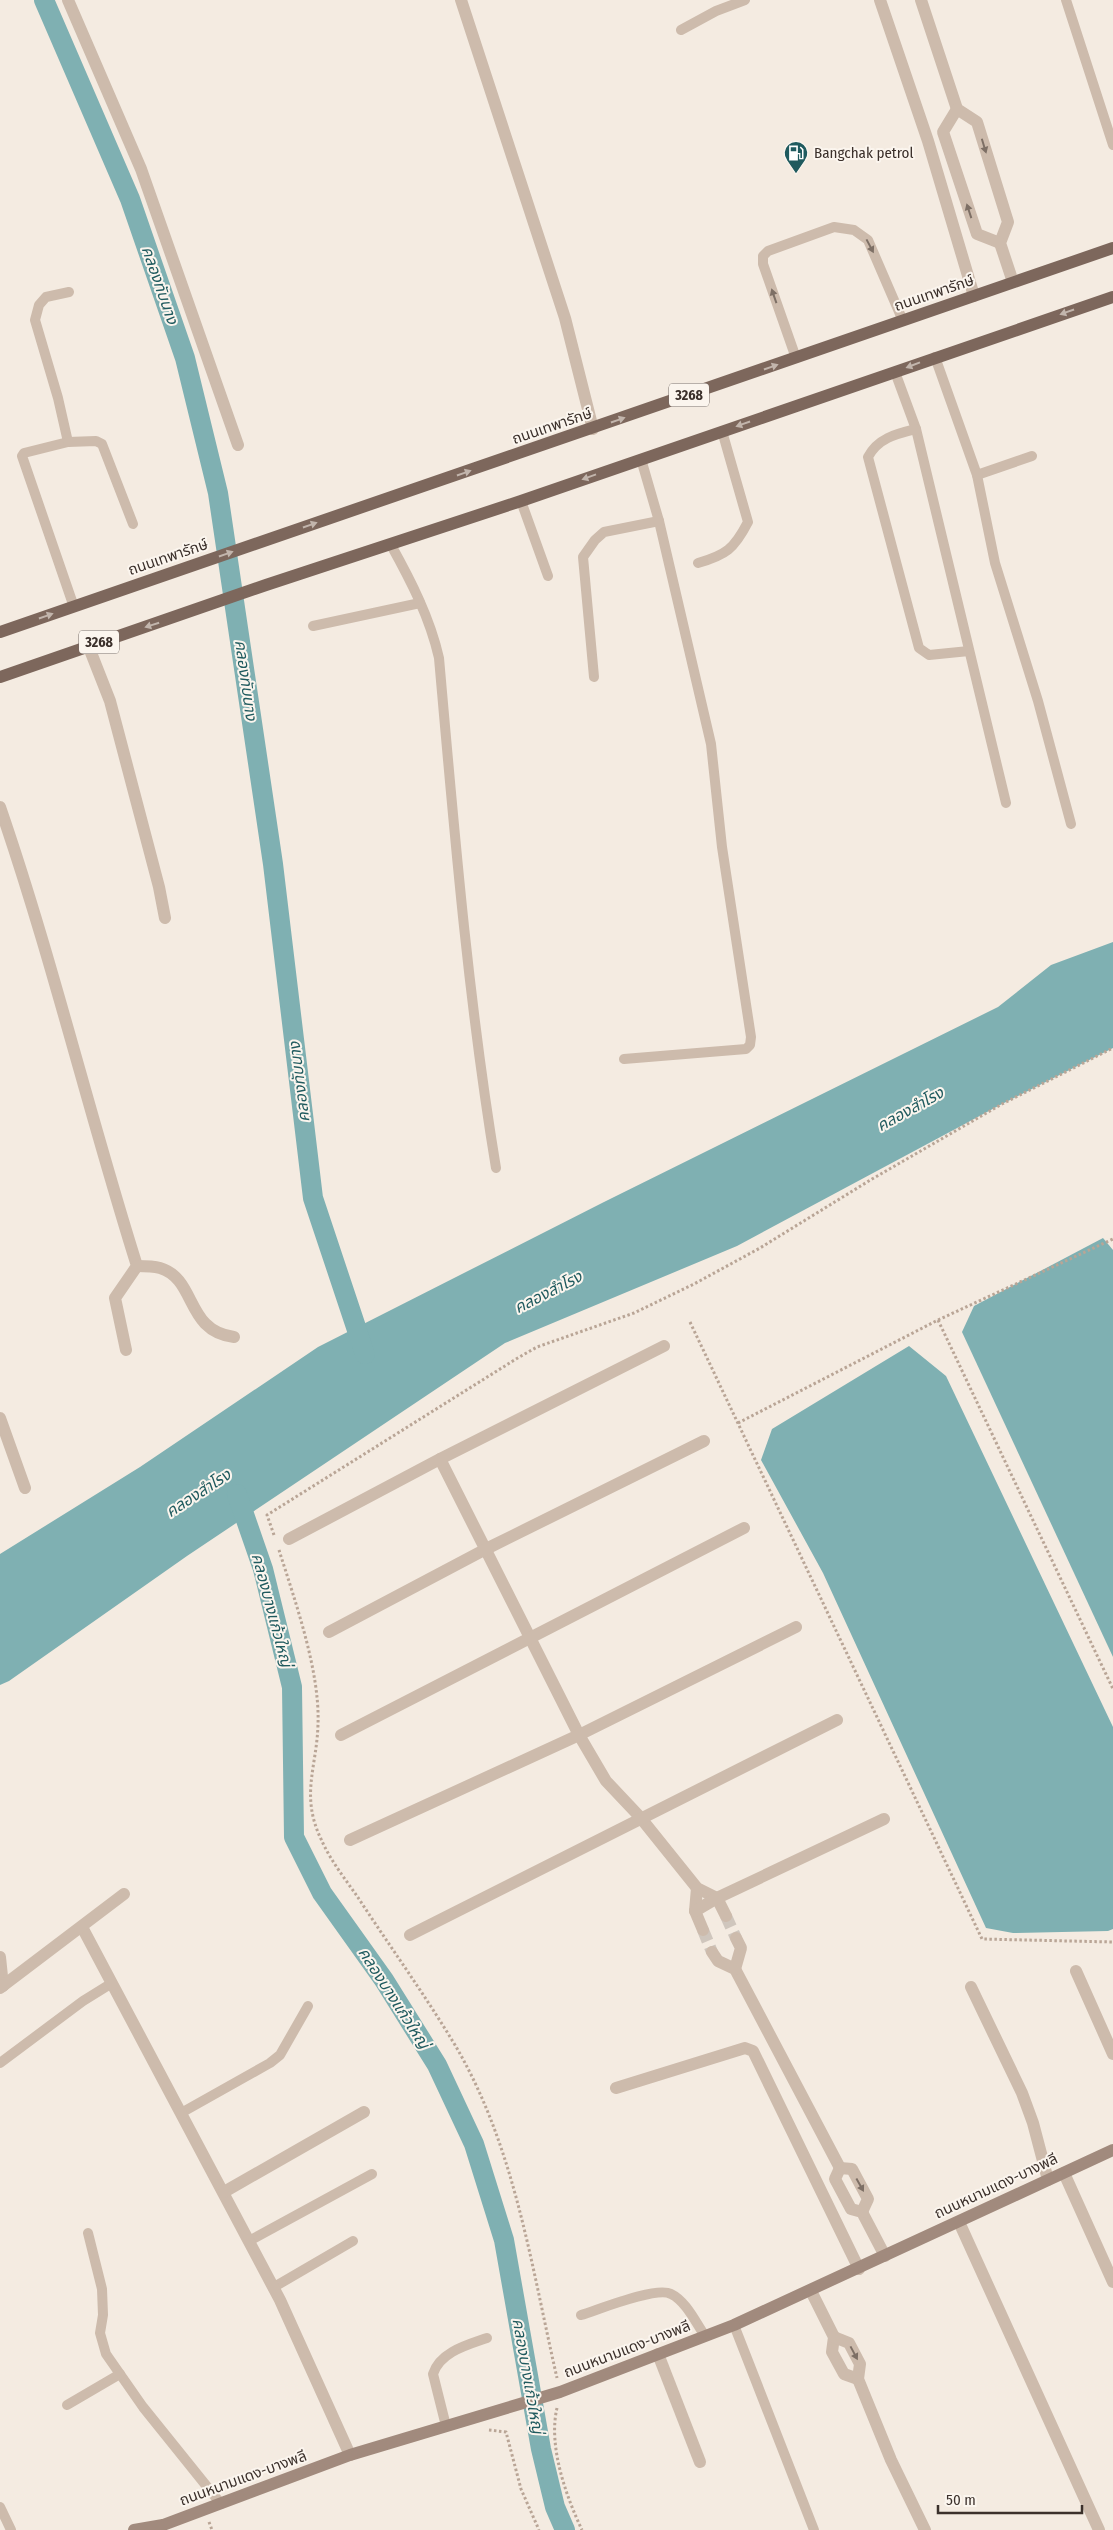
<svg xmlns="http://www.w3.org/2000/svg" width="1113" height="2530" font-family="'Fira Sans Condensed','Noto Sans Thai',sans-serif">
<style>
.water{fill:#7fb0b2}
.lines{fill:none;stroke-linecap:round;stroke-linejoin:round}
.canal{stroke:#7fb0b2;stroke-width:20}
.street-tunnel{stroke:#cfc6bd;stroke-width:12;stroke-dasharray:12 6;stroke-linecap:butt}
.path{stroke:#b9a596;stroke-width:3;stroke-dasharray:2.5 2.5;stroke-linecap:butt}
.lane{stroke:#cdbbac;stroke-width:10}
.street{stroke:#cdbbac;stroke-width:12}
.secondary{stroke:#a18a7d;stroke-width:12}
.primary{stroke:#7d675c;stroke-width:12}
.oneway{fill:#7d6f65}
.oneway2{fill:#c2b5ac}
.labels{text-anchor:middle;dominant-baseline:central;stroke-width:4;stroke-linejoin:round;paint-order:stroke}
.shield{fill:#fbf5ee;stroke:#756b66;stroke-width:1}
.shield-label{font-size:14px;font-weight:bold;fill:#3b302b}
.poi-label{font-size:15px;fill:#3b302b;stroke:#fbf5ee;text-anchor:start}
.street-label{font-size:15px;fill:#3b302b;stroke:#fbf5ee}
.water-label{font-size:16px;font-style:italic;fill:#1f5a5e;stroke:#fbf5ee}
</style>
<rect width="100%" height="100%" fill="#f4ebe1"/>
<g class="water">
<path d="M1113,942v106l-111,56 -265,142 -232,97 -318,213 -178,125 -9,4v-131l140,-87 178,-120 286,-145 394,-195 53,-42z"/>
<path d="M1103,1238l10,12v407l-151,-325 12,-26z"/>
<path d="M909,1346l37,30 167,351v202l-5,2 -95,2 -27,-5 -163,-355 -62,-113 11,-31z"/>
</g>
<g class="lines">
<g class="canal">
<path d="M44,0l86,199 55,159 33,135 55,371 40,334 52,156"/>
<path d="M237,1494l26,75 29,118 2,150 28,56 62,87 53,85 37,79 30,96 37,209 14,58 10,23"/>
</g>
<g class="street-tunnel">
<path d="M726,1916l10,22"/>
<path d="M703,1930l9,22"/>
</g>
<g class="path">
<path d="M938,1320l175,-81"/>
<path d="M690,1322l292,617 131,3"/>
<path d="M738,1423l200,-103 175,369"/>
<path d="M274,1535l-7,-20 249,-156 21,-12 97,-34 60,-29 66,-36 112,-69 130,-75 111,-56"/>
<path d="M279,1550c16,51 41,121 39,174 -1,43 -18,71 3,115 9,21 25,41 38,60 32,49 66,96 96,146 60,102 76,220 102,333"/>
<path d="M557,2408c-9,38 9,88 25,122"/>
<path d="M489,2430l17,2 15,57 18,41"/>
<path d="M209,2522l3,8"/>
</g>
<g class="lane">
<path d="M1066,0l47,145"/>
<path d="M681,30l35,-19 29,-11"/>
<path d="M69,292l-23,5 -7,8 -4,15 23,78 10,44 -44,11 -2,3 52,151"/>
<path d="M935,357l42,118 18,88 43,138 33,123"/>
<path d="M796,358l-33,-94v-8l5,-5 66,-24 20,3 14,10 35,81"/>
<path d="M895,372l21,57 90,374"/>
<path d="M916,429c-20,5 -38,9 -48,28l51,191 10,7 40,-4"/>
<path d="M68,442l28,-1 6,3 31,80"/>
<path d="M977,475l55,-19"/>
<path d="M521,501l27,75"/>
<path d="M391,545c20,36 39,73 48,113 15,170 29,341 57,510"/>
<path d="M698,563c28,-8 36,-14 50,-41l-26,-91"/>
<path d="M313,626l107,-23"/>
<path d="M594,677l-11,-120 12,-17 9,-8 55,-11"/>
<path d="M624,1059l122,-10 4,-4 1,-8 -29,-190 -11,-103 -52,-223 -18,-62"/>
<path d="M0,2063l83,-62 29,-18"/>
<path d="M181,2113l89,-50 10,-8 28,-49"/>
<path d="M88,2233l14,56 1,26 -3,18 6,21 37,53 78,97"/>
<path d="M249,2241l123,-67"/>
<path d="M274,2287l79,-46"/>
<path d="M581,2315c17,-5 75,-29 90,-21 15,7 25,29 34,42"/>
<path d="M734,2325l80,205"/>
<path d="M67,2405l53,-31"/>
<path d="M446,2426l-13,-52c7,-22 34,-29 54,-36"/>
<path d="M0,2507l11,23"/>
</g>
<g class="street">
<path d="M68,0l73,169 97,276"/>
<path d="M461,0l104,318 28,111"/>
<path d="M880,0l48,141 46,155"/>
<path d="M921,0l36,109 20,13 31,100 -8,21 13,39"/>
<path d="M957,109l-14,23 34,102 23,9"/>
<path d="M88,645l22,56 49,186 6,31"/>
<path d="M0,807c52,151 89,307 137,459l-22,32 11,52"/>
<path d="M137,1266c7,0 16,0 23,2 37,11 25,63 74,69"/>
<path d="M0,1418l25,70"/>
<path d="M440,1459l139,276 27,46 34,36 57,71 20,10 9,18"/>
<path d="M289,1539l151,-80 224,-113"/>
<path d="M329,1632l157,-83 218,-108"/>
<path d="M341,1735l403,-207"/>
<path d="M350,1840l229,-105 217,-108"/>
<path d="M697,1888l-2,23 8,19"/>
<path d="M695,1911l22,-13 167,-79"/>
<path d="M82,1927l198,373 70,155"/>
<path d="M410,1935l427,-215"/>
<path d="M712,1952l6,9 17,8 105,199"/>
<path d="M0,1957l3,29"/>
<path d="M735,1969l6,-21 -5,-10"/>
<path d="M1076,1971l37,83"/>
<path d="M971,1987l51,106 11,30 15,57"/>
<path d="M0,1988l124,-94"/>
<path d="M616,2088l129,-40 8,3 106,218"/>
<path d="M840,2168l-5,11 16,30 11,3 23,44"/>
<path d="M840,2168l12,1 16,30 -6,13"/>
<path d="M1064,2173l49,109"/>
<path d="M224,2192l140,-80"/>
<path d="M959,2222l140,308"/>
<path d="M811,2291l23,46 -2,15 12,22 14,5"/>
<path d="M834,2337l15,6 11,21 -2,15 33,81 34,70"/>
<path d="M658,2354l42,108"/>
</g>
<path class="secondary" d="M134,2530l29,-5 187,-70 210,-63 174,-67 379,-175"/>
<g class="primary">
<path d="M0,632l1113,-384"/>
<path d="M0,677l266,-92 255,-84 592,-204"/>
</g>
</g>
<defs><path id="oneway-solid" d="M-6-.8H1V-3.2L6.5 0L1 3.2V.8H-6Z" transform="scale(1.25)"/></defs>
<g class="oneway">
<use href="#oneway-solid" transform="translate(984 146) rotate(73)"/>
<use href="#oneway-solid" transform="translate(969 211) rotate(-108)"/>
<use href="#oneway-solid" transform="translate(870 246) rotate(62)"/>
<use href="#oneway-solid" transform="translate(774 296) rotate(-109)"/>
<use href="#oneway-solid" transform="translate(860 2185) rotate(61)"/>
<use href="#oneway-solid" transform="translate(854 2353) rotate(62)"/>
</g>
<g class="oneway2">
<use href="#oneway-solid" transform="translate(1067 312) rotate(161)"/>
<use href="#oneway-solid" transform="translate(913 365) rotate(159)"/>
<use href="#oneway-solid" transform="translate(771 367) rotate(-19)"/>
<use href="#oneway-solid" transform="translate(618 420) rotate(-19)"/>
<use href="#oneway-solid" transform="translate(743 424) rotate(161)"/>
<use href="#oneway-solid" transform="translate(464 473) rotate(-19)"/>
<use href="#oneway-solid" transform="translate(589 477) rotate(160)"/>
<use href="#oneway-solid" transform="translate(310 525) rotate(-19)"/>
<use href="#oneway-solid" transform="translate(226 554) rotate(-19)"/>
<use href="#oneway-solid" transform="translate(46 616) rotate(-19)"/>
<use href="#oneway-solid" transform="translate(152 625) rotate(162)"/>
</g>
<defs>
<g id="fuel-pin" transform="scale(1.25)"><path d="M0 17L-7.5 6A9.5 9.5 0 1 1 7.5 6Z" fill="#1f5a5e" stroke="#fbf5ee"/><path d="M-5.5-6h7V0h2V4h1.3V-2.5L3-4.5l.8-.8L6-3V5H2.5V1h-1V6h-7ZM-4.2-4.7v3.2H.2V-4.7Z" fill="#fff"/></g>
</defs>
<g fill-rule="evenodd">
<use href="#fuel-pin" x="796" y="153"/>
</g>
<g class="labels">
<g class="shield">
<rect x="669" y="383.5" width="40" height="23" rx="4"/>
<rect x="79" y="630.5" width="40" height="23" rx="4"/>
</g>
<g class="shield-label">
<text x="689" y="395">3268</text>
<text x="99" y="642">3268</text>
</g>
<g class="poi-label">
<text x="814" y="153">Bangchak petrol</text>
</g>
<g class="street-label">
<text transform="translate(934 293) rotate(-19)">ถนนเทพารักษ์</text>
<text transform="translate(552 426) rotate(-19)">ถนนเทพารักษ์</text>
<text transform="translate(168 557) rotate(-19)">ถนนเทพารักษ์</text>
<text transform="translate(996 2186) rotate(-25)">ถนนหนามแดง-บางพลี</text>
<text transform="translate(627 2349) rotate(-21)">ถนนหนามแดง-บางพลี</text>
<text transform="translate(243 2478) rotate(-20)">ถนนหนามแดง-บางพลี</text>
</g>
<g class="water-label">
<text transform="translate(160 285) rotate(71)">คลองทับนาง</text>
<text transform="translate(246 680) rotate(82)">คลองทับนาง</text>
<text transform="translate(299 1082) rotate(-97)">คลองทับนาง</text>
<text transform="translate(910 1109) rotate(-29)">คลองสำโรง</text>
<text transform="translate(548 1292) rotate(-27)">คลองสำโรง</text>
<text transform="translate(198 1493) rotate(-33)">คลองสำโรง</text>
<text transform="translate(272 1610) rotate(75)">คลองบางแก้วใหญ่</text>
<text transform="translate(394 1998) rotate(57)">คลองบางแก้วใหญ่</text>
<text transform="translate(528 2376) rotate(80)">คลองบางแก้วใหญ่</text>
</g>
</g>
<path d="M938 2505v8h144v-8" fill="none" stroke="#3b302b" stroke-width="2.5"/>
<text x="946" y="2505" font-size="15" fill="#3b302b" stroke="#fbf5ee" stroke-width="4" paint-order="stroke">50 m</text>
</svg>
